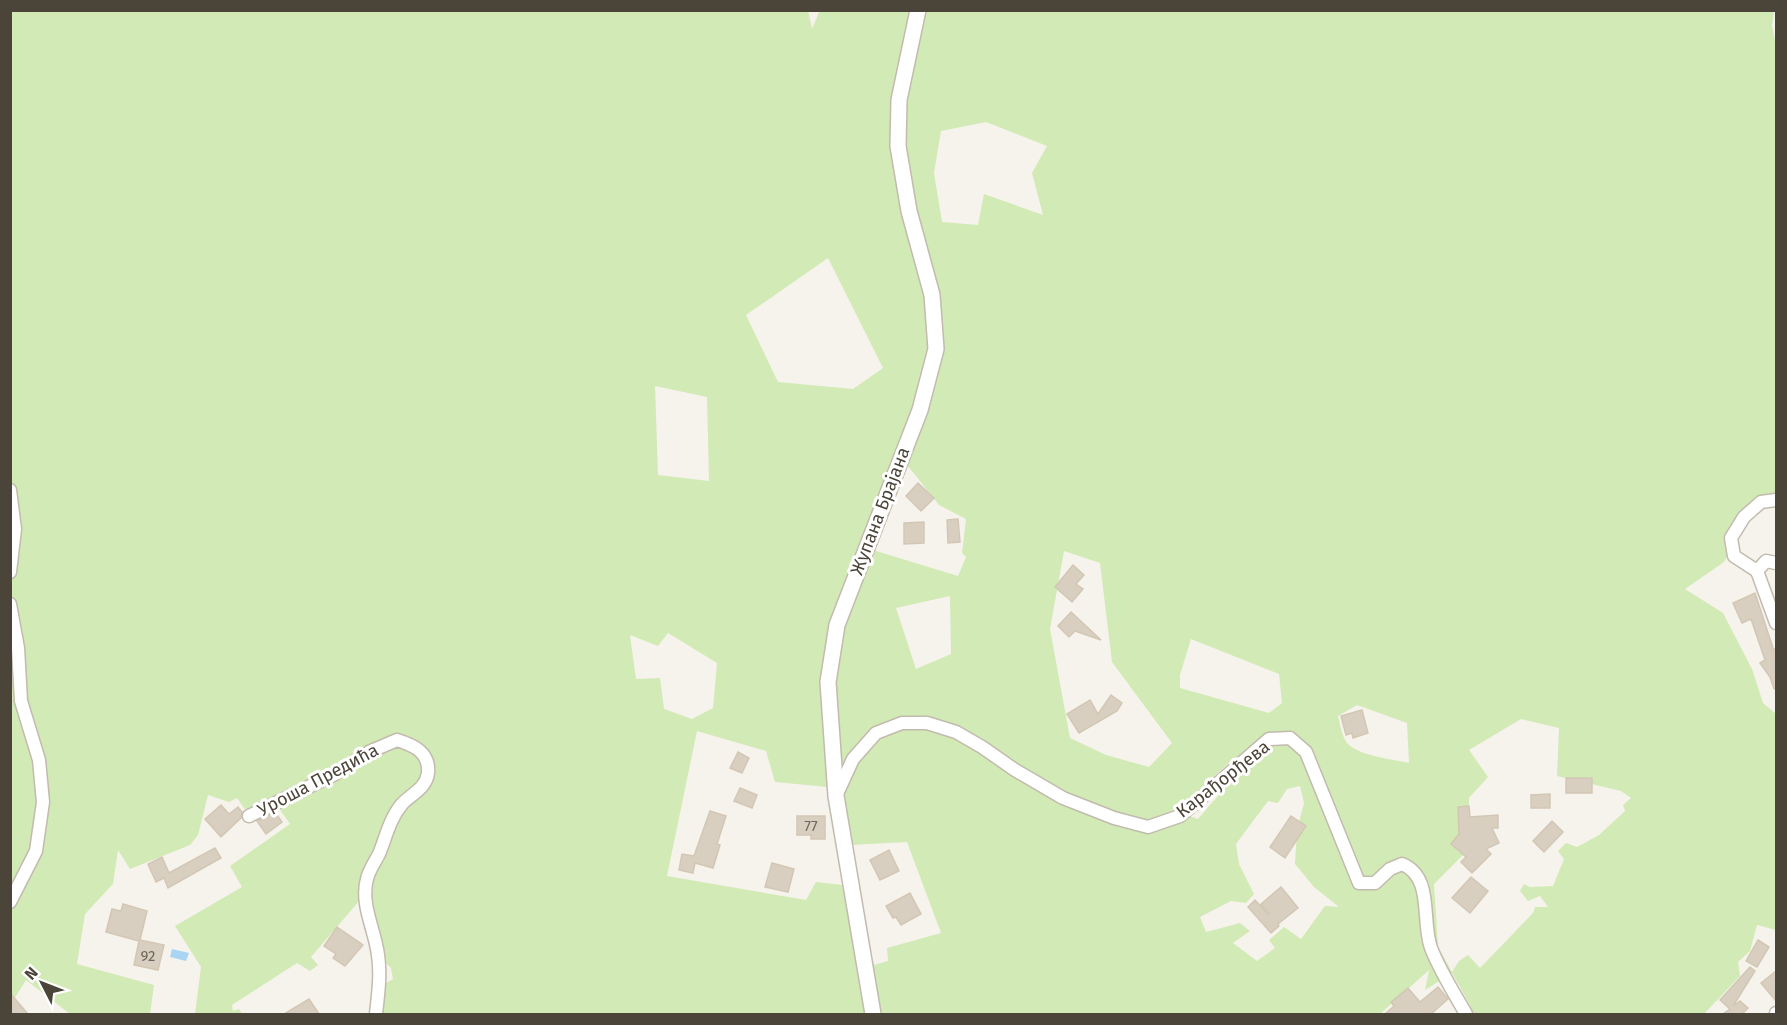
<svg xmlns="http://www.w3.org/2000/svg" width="1787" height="1025" font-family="'Fira Sans',sans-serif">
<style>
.green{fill:#d2eab5;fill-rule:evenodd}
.water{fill:#a9d4f2}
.building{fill:#d8cfc1;stroke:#d3c7b4;stroke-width:1.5}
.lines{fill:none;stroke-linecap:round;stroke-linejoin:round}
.minor-casing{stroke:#c2bbae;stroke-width:15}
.tertiary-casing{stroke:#c2bbae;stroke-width:18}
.minor{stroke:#fff;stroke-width:12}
.tertiary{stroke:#fff;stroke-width:15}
.labels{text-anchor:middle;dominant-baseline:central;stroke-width:6;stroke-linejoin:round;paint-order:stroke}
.number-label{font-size:15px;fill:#6e675b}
.street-label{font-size:18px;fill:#4b4439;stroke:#fff}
</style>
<rect width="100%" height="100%" fill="#f6f3ec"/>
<path class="green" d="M808,10l4,19 8,-19 954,1 -2,15 4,18v453l-12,-3 -40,68 -39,27 38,24 29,56 11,34 13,11v216l-19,-5 -7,26 -12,11 2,14 -36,38h-247l13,-9 -18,-32 -27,17 4,-20 -49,44h-997v-29l10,-6 -2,-11 -9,-9 -22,-59 -49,57 7,8 -8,6 -13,-8 -65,42 1,6 6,-2 3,5h-47l6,-47 -26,-41 67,-39 -12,-21 60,-42 -12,-17h-24l-8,4 -9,-13 -8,4 -21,-7 -10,40 -8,10 -60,24 -12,-19 -5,34 -28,30 -8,50 77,21 -4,29h-80l-44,-34 -15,24v-993zM986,122l61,24 -15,27 11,42 -59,-21 -6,31 -36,-3 -8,-49 7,-42zM828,258l55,110 -30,21 -75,-7 -32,-67zM655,386l52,11 2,84 -51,-6zM908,466l31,39 27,14 -4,34 4,4 -8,19 -85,-26zM1064,551l36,12 12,99 60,81 -23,24 -43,-12 -36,-17 -20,-109zM950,596l1,58 -35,15 -20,-61zM668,633l49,30 -4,45 -21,11 -28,-10 -4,-31 -24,1 -6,-44 28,11zM1191,639l88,35 3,29 -13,10 -89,-25v-13zM1357,705l50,18 2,40c-17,-4 -49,-7 -61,-19 -6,-6 -8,-20 -10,-28zM1521,719l38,9 -2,48 64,15 10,7 -8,7 2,6 -26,24 -22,12 -11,-4 -8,8 6,8 -11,27 -23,1 -6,-3 -4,7 8,10 12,-5 8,11h-13l-2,6 -53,55 -12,-13 -9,6 -7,11 -14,-25 -4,-63 43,-43 -9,-3 1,-40 19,-21 -19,-27zM697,731l69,20 9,31 53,5 23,58 56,-3 34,91 -54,15 1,13 -14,4 -31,-80 -27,-3 -10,18 -139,-24zM1259,748l-61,71 -23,-8 57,-51zM1300,786l4,17 -7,27 -2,34 19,23 25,20 -14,-1 -24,33 -17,-12 -15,13 6,8 -18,13 -24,-18 17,-12 -10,-8 -34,9 -6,-15 31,-16 15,2 8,-9 -15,-30 -3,-20 32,-43 10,2 9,-14z"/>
<path class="water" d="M172,949l17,4 -3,8 -16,-4z"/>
<g class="building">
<path d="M918,483l16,15 -13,13 -15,-15z"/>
<path d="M958,519l2,23 -12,1 -1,-23z"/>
<path d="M924,522v21l-20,1v-21z"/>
<path d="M1073,565l11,10 -8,9 7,5 -11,13 -17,-15z"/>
<path d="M1755,593l18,55 3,3v37l-2,1 -4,-12 -10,-14 5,-3 -14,-41 -9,4 -9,-20z"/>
<path d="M1071,612l30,28 -26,-9 -6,6 -11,-11z"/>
<path d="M1111,695l11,8 -5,8 -38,22 -12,-19 23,-14 8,14z"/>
<path d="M1362,710l6,23 -15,5 -1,-5 -6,2 -5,-19z"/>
<path d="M738,752l11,6 -7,15 -12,-5z"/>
<rect x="1566" y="778" width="26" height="15"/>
<path d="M740,788l17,7 -5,13 -18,-7z"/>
<path d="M1550,794v14h-19v-13z"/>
<path d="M221,805l8,9 9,-7 4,5 -1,6 -20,19 -16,-18z"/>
<path d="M1469,806l1,11 28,-2v13h-6l7,15 -13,6 5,5 -19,19 -11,-11 5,-5 -15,-13 8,-10 -1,-27z"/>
<path d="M710,811l16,5 -9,28 3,1 -7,23 -18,-5 -2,10 -14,-3 3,-16 12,2z"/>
<path d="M275,812l7,10 -16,12 -9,-13z"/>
<path d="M797,816h28v23h-14v-4h-14z"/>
<path d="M1291,816l15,10 -21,32 -15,-11z"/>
<path d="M1552,821l11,11 -19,20 -11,-11z"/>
<path d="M215,848l6,10 -53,30 -4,-10 -8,4 -8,-18 14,-7 7,16z"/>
<path d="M889,850l10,21 -19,9 -10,-20z"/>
<path d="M772,863l22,6 -6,23 -23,-5z"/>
<path d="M1471,877l17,14 -18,22 -18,-15z"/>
<path d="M1281,887l17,21 -20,16 1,2 -8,7 -23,-26 7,-7 14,15 -8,-11z"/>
<path d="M910,893l11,21 -20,11 -5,-8 -3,1 -7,-12z"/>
<path d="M123,904l24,7 -7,29 24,5 -6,25 -24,-5 5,-24 -33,-9 6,-23 9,2z"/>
<path d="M337,927l26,18 -18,21 -12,-8 3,-4 -12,-8z"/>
<path d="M1758,940l11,7 -12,20 -11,-6z"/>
<path d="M1750,967l5,4 -22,35 7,-5 8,7 -6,6h-19l7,-5 -10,-9z"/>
<path d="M1776,971v30l-15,-18z"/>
<path d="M1438,987l10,12 -17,15h-46l9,-8 -3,-4 17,-14 12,14z"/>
<path d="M10,993l18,21h-18z"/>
<path d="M309,999l10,15h-35z"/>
</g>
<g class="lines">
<g class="minor-casing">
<g id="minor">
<path d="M10,490l5,39 -5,43"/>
<path d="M1757,571l-23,-15 -3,-18 13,-21 17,-15 15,-2"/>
<path d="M1757,571l19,52"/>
<path d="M1757,571l9,-10 10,2"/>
<path d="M10,604l8,44 3,53 18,59 4,42 -7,49 -26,51"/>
<path d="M836,796l17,-37 23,-26 26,-10h25l29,9 26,15 33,23 48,28 51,20 34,9 32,-11 89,-77 21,-1 16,14 53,131h16l15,-14 12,-5c32,13 19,57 29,84 9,23 23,45 35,66"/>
<path d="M249,816l86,-42 34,-22 28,-12c16,5 33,12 31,33 -2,16 -17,21 -26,31 -12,14 -16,33 -23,50 -4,8 -10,16 -12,25 -7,25 8,51 11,76 3,20 0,40 -2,59"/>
<path d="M1776,1014v-1"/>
</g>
</g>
<g class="tertiary-casing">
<path id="tertiary" d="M873,1014l-37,-218 -8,-114 9,-57 83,-215 16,-61 -4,-54 -23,-84 -11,-65 1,-46 19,-90"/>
</g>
<use href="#minor" class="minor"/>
<use href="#tertiary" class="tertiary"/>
</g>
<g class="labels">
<g class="number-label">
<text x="811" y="826">77</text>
<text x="148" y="956">92</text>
</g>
<g class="street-label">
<text transform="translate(880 511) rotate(-69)">Жупана Брајана</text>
<text transform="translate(1223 779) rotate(-38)">Карађорђева</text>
<text transform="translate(318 780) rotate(-28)">Уроша Предића</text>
</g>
</g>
<rect width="1787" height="1025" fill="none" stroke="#4b4439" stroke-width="24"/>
<g transform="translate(42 983) rotate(312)" stroke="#ffffff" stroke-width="4.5" paint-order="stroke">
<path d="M0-4.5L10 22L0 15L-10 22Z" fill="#4b4439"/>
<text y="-9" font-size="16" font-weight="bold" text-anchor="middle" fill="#4b4439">N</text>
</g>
</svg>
